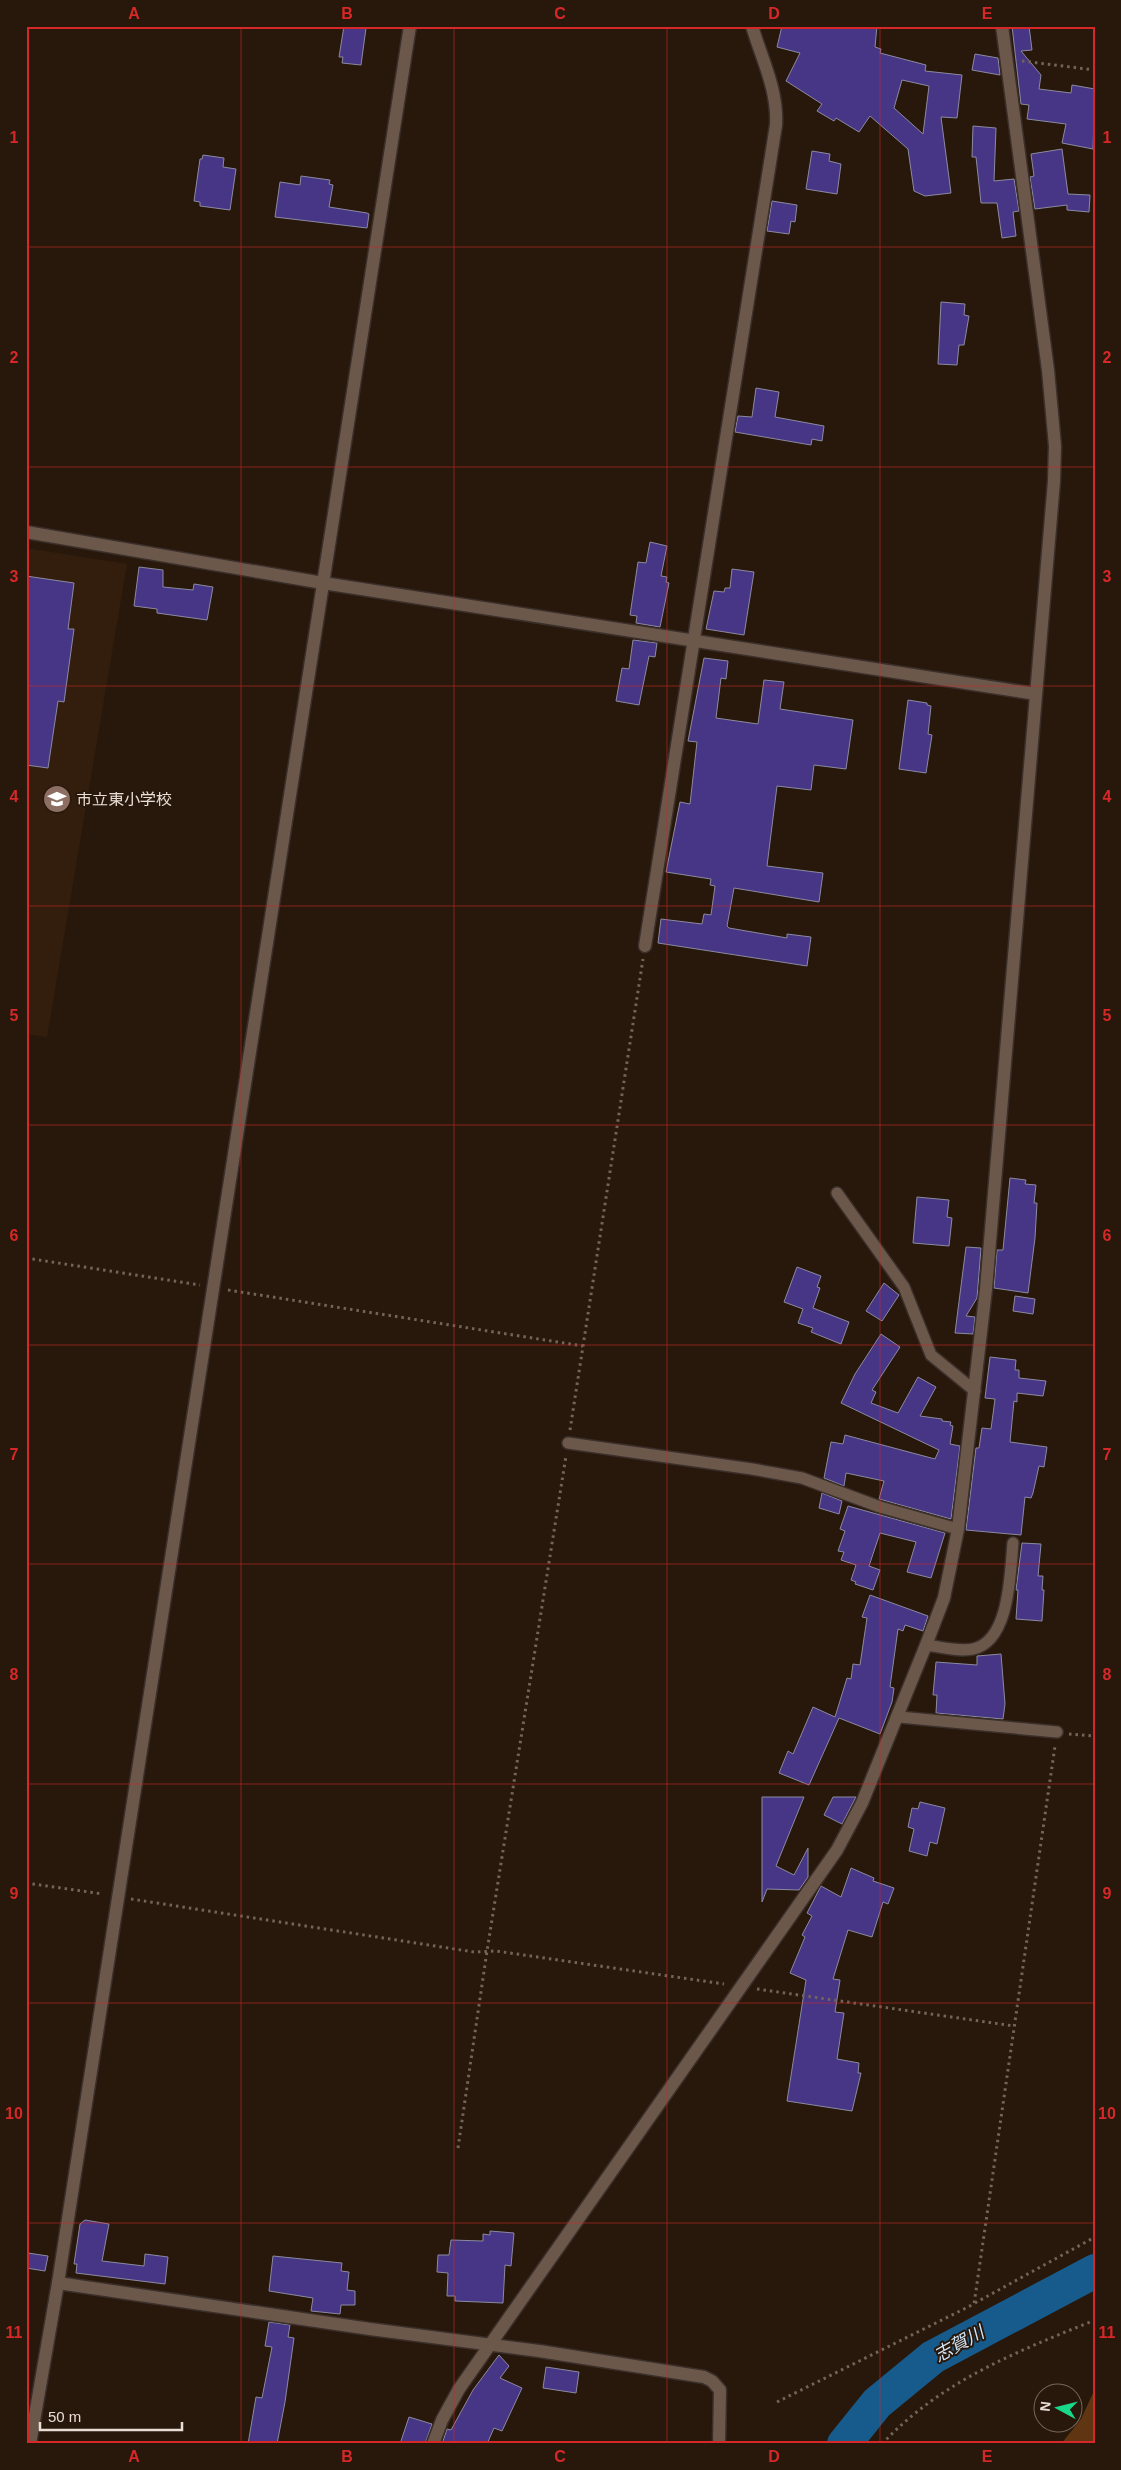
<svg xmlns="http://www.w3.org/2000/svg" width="1121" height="2470" font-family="Arial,'Noto Sans JP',sans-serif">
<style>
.built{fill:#331e0d}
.forest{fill:#603612}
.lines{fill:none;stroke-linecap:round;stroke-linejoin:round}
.river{stroke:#175b8c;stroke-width:34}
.building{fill:#473686;stroke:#8b8aa0;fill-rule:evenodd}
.service-casing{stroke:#3b2f2b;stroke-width:14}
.minor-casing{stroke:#3b2f2b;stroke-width:15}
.path{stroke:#736459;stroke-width:3;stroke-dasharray:2.5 4;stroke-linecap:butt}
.service{stroke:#6c584a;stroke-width:11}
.minor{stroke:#6c584a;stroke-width:12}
.grid{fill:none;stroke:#d62828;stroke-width:1;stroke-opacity:0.55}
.labels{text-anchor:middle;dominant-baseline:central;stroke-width:4;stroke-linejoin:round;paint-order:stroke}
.poi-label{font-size:16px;fill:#e9ddd5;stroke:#28180b;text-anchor:start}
.water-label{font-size:18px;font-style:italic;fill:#d1e4f6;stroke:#28180b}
.neatline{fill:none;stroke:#d62828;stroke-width:2}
.grid-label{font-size:16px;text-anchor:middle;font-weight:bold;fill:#d62828}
</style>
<rect width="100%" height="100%" fill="#28180b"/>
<path class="built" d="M26,548l101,16 -80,473 -21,-3z"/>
<path class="forest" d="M1095,2389v55h-34l20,-25z"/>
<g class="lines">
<path class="river" d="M844,2444l33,-41 56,-46 162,-86"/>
</g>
<g class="building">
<path d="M344,26l22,2 -5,37 -19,-2 1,-6h-4z"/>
<path d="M782,26h95l-2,21 6,2 -1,4 46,12 -1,6 37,4 -5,43 -16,-1 10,76 -26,3 -11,-5 -6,-42 -38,-33 -11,16 -23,-14 -2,3 -17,-10 5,-7 -36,-23 14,-28 -23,-6zM902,80l27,6 -6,48 -29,-26z"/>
<path d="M1012,26h17l3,24 -11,1 20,24 -2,14 32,4 1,-8 23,4 -2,60 -31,-6 4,-19 -39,-5 2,-14 -8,-1z"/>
<path d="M975,54l23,4 2,17 -28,-5z"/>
<path d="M973,126l23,2 -2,53 20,-2 5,32 -6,1 3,24 -14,2 -5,-35h-16l-5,-46h-4z"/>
<path d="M1062,149l6,45 22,1 -1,17 -22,-2v-5l-32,4 -5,-32 4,-1 -3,-22z"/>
<path d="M812,151l18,3 -1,7 12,3 -4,30 -31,-5z"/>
<path d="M203,155l21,3 -1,9 13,2 -6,41 -30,-4v-4l-6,-1 6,-42h2z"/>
<path d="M301,176l29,4 -1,4 4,1 -4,22 38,6 2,1 -2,14 -92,-11 5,-35 20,3z"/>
<path d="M772,201l25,4 -2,17 -4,-1 -2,13 -22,-3z"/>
<path d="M941,302l24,2 -1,11 5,1 -5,29h-5l-2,20 -19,-1z"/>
<path d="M756,388l23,4 -4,25 49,9 -2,15 -10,-2 -1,6 -76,-13 3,-16 14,1z"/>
<path d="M650,542l17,4 -6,30 6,1 -1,5 3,1 -9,44 -24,-4 1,-7 -7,-1 8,-53 8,1z"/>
<path d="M139,567l24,3v17l30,3 1,-6 19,3 -6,33 -50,-7v-4l-23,-3z"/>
<path d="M732,569l22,3 -10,63 -38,-6 8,-38 10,1 1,-4h5z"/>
<path d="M26,576l48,7 -6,46h6l-10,73 -6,-1 -10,67 -22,-3z"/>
<path d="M633,640l24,3 -2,14 -6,-1 -10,49 -23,-4 6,-33 7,1z"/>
<path d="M704,658l24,3 -2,18 -5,-1 -5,40 42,6 6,-44 20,2 -4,27 73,11 -7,49 -32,-4 -3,25 -34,-4 -10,80 56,7 -4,29 -85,-14 -7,38 2,2 58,10v-4l24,3 -4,29 -149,-23 3,-24 41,5 2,-10 7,1 4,-29 -5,-1 1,-6 -45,-7 14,-70 10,2 7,-62 -9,-1z"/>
<path d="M908,700l19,3v2l4,1 -3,28 4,1 -6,38 -27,-4z"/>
<path d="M1010,1178l16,2 -1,4 11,1 -2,18h3l-2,35 -7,55 -34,-5 3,-38h6z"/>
<path d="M917,1197l32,3 -2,17 5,1 -3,28 -36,-3z"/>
<path d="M966,1247l15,1 -4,50 -11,18 9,1 -2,17 -18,-1z"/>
<path d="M797,1267l24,9 -4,11 3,1 -7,20 36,14 -8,22 -30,-12 2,-4 -15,-5 5,-14 -19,-7z"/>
<path d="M884,1283l15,12 -17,26 -16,-10z"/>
<path d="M1015,1296l20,3 -2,15 -20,-3z"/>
<path d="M881,1334l19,13 -28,43 4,2 -5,11 27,10 20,-36 18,10 -16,29 22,3v2l9,1 -1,3 3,1 -3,18 10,2 -9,73 -72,-20 5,-18 -38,-8 -2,13 -20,-8 7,-36 12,2 2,-9 90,24 4,-9 -98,-47 14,-29z"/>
<path d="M990,1357l26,3 -1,10h4v8l27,3 -3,15 -26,-3v9l-3,-1 -4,41 37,5 -3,20 -5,-1 -6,27 -2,5 -6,-1 -4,38 -55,-5 10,-82h3l3,-20 9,1 4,-30 -10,-1z"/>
<path d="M822,1493l20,8 -3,13 -20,-6z"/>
<path d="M848,1506l97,27 -14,45 -24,-6 9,-30 -36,-9 -11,33 11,4 -7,20 -18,-6 1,-2 -5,-2 5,-15 -15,-5 3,-8 -6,-1 7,-20 -5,-2z"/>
<path d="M1022,1543l19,1 -3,32h5l-1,14h2l-2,31 -26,-2 2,-29h-2z"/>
<path d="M870,1595l58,21 -5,15 -18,-6 -2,6 -5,-2 -8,58 4,1 -2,14 -12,32 -41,-16 -30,67 -30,-12 9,-22 5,3 20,-47 22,10 12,-39 4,1 2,-15 7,1 7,-47 -5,-1z"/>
<path d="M1001,1654l4,50 -2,15 -67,-6 1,-18h-4l3,-33 41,3v-9z"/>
<path d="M762,1797h42l-28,69 18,9 14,-27v29l-9,13 -32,-1 -5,13z"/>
<path d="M833,1797h23l-14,27 -18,-9z"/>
<path d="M920,1802l25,6 -8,36 -7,-2 -3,14 -18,-5 5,-22 -6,-2 4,-19 6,1z"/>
<path d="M851,1868l23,10 -1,3 21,7 -6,16 -5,-2 -11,35 -24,-7 -15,49 7,1 -5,32 9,1 -7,46 22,4 -1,10h3l-9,38 -65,-10 19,-121 -16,-7 15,-36 -3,-2 10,-19 -5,-3 14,-27 20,11z"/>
<path d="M85,2220l24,4 -7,37 42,5 1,-12 23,3 -3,27 -89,-11 1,-9h-3l6,-40z"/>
<path d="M490,2231l24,2 -3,33 -6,-1 -2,38 -48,-2v-5h-8l1,-23 -11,-1 1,-17h11l2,-15 32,1v-7l7,1z"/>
<path d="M28,2253l20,3 -3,15 -19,-3z"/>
<path d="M273,2256l69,7 -1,8 8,1 -2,18 8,1v14h-14l-1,9 -29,-3 2,-13 -44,-7z"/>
<path d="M269,2322l21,3 -2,12 6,1 -9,64 -8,42h-29l8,-47 6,1 10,-51 -7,-1z"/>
<path d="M499,2355l10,11 -9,12 22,10 -20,43 -8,-3 -7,16h-45l5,-15 4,1 22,-40z"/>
<path d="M546,2367l33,5 -3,21 -33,-5z"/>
<path d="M409,2417l23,7 -7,20h-25z"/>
</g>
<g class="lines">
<g class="service-casing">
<g id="service">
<path d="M837,1193l67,94 27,68 44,36"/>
<path d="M568,1443l184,26 50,9 78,29 78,22"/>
<path d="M926,1645c15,2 32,7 47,4 37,-8 37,-76 40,-106"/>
<path d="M899,1717l158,15"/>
</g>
</g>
<g class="minor-casing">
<g id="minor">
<path d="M26,532l297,51 713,111"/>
<path d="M645,946l131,-821c2,-35 -14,-65 -24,-99"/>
<path d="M58,2283l312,46 169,22 165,26 8,4 8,9 -1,54"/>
<path d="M30,2444l28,-161 352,-2257"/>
<path d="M433,2444l9,-24 17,-31 378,-539 25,-47 64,-158 18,-47 14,-69 28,-240 68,-808 1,-35 -7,-76 -46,-344"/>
</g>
</g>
<g class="path">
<path d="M1022,61l73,9"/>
<path d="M26,1258l174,27"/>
<path d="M228,1290l355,56"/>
<path d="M570,1430l73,-471"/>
<path d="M1069,1734l26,2"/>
<path d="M26,1883l77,11"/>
<path d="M131,1899l343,53 22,-1 228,33"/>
<path d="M757,1989l257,37"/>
<path d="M458,2148l29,-197 79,-495"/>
<path d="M975,2303l120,-66"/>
<path d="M777,2402l197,-98 81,-558"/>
<path d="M882,2444c59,-63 134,-92 213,-124"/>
</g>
<use href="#service" class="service"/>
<use href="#minor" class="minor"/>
</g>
<path class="grid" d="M241,26v2418M454,26v2418M667,26v2418M880,26v2418M26,247h1069M26,467h1069M26,686h1069M26,906h1069M26,1125h1069M26,1345h1069M26,1564h1069M26,1784h1069M26,2003h1069M26,2223h1069"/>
<defs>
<g id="school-disc" transform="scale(1.4375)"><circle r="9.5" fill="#8d6e63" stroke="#28180b"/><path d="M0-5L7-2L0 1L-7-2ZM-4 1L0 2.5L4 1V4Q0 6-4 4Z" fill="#fff"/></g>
</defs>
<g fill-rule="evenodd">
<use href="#school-disc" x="57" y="799"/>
</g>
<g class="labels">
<g class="poi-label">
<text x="76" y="799">市立東小学校</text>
</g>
<g class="water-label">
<text transform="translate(959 2344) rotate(-29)">志賀川</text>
</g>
</g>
<rect width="1121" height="2470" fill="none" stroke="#28180b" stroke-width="55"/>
<g transform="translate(1058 2408) rotate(277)"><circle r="24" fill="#28180b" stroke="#75675c"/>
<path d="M0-4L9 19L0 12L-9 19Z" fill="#18d989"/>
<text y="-8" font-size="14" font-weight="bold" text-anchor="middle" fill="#e9ddd5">N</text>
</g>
<path d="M40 2422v8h142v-8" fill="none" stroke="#e9ddd5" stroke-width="2.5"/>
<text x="48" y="2422" font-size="15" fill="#e9ddd5" stroke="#28180b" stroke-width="4" paint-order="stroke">50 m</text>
<rect x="28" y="28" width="1066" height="2414" class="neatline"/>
<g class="grid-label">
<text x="134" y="19">A</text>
<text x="347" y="19">B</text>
<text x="560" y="19">C</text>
<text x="774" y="19">D</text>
<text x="987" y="19">E</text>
<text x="14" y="143">1</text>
<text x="1107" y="143">1</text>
<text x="14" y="363">2</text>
<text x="1107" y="363">2</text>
<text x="14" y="582">3</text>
<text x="1107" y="582">3</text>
<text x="14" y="802">4</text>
<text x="1107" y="802">4</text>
<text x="14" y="1021">5</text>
<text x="1107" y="1021">5</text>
<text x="14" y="1241">6</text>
<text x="1107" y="1241">6</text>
<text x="14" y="1460">7</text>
<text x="1107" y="1460">7</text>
<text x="14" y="1680">8</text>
<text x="1107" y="1680">8</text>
<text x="14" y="1899">9</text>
<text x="1107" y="1899">9</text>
<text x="14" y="2119">10</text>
<text x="1107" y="2119">10</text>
<text x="14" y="2338">11</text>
<text x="1107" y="2338">11</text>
<text x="134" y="2462">A</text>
<text x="347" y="2462">B</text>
<text x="560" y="2462">C</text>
<text x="774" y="2462">D</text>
<text x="987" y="2462">E</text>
</g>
</svg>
